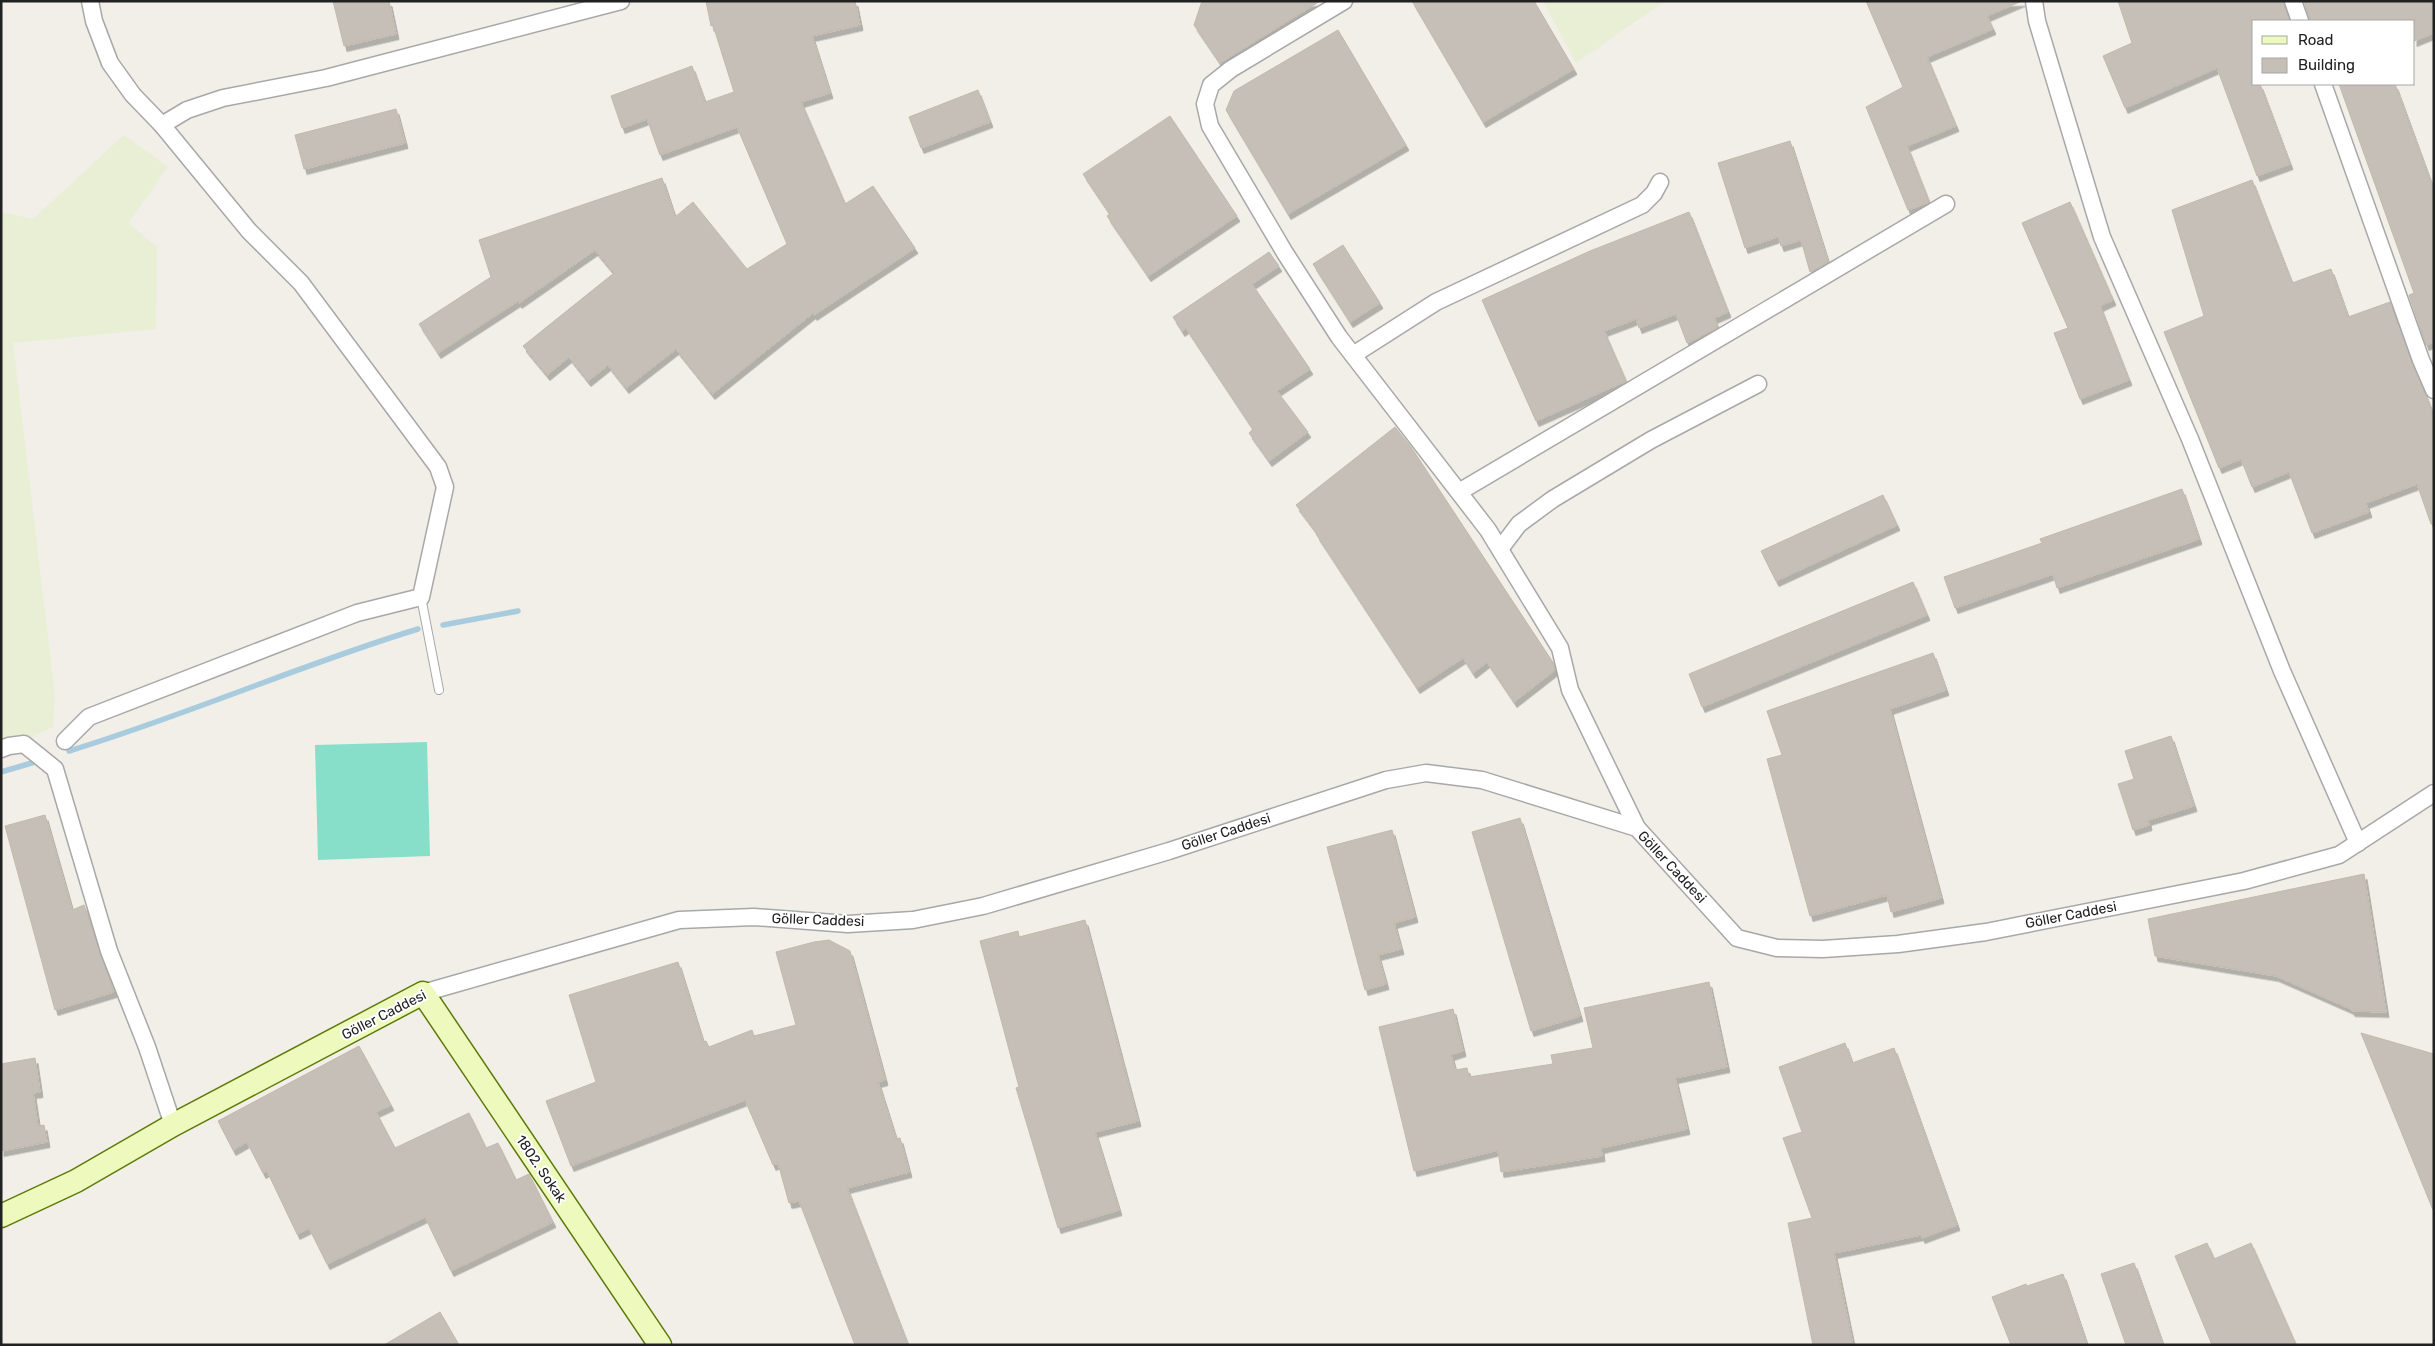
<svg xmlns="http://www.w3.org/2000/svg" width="2435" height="1346" font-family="Rubik,sans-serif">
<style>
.farmland{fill:#e9efd4}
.pitch{fill:#88dfc9}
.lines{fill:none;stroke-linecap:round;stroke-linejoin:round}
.stream{stroke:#a9cbde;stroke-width:5.5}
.building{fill:#c6bfb7;stroke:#c3b9aa;filter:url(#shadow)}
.lane-casing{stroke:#a8a8a8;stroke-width:10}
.street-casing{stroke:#a8a8a8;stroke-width:19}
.secondary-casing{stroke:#5d7a06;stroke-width:25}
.lane{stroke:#fff;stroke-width:8}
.street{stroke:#fff;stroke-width:16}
.secondary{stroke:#eef9be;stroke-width:22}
.labels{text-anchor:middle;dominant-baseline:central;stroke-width:4;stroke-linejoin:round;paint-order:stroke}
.street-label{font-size:14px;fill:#212121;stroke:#fff}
</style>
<defs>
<filter id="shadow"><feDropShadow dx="3" dy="5.5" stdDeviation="0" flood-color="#0004"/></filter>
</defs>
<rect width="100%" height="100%" fill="#f1efe8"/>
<g class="farmland">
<path d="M1543,1h122l-89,62z"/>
<path d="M124,135l44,32 -40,56 29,24 -1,82 -143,14 42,353 -2,31 -52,24v-539l32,7z"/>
</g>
<path class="pitch" d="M427,742l3,114 -112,4 -3,-115z"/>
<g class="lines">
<g class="stream">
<path d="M443,625l75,-14"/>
<path d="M69,751c118,-36 231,-86 349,-122"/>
<path d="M1,772l34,-10"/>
</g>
</g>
<g class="building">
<path d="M333,1h56l7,33 -52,12z"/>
<path d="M706,1h149l5,24 -48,11 18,57 -29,9 44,102 28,-18 42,62 -101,67 -1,-2 -101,81 -36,-45 -50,39 -18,-23 -20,16 -19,-24 -22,18 -24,-29 91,-73 -19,-23 -76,53 -1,-2 -80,52 -19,-29 72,-47 -12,-37 183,-62 13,39 18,-15 54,67 40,-25 -50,-117 -77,28 -13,-36 -25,9 -11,-32 81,-30 13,36 29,-10 -21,-67 -2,1z"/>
<path d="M1202,1h118l-100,62 -26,-38z"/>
<path d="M1412,1h122l40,68 -91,53z"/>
<path d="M1866,1h156l-35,15 6,13 -66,28 29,69 -49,20 22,56 -21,8 -42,-103 37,-20z"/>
<path d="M2118,1h165l6,20h-35v63h6l30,80 -33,12 -40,-108 -92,40 -22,-52 29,-13z"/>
<path d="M2304,1h130v32l-20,8v-20h-104z"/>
<path d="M1338,30l68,115 -118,69 -62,-104 8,-19z"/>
<path d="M2339,84h56l39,107v151l-8,3 -17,-50 5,-2z"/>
<path d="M978,90l12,32 -69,26 -12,-31z"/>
<path d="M396,109l9,34 -101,26 -9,-34z"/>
<path d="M1170,116l67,100 -89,60 -41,-60 3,-2 -27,-40z"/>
<path d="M1790,141l38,121 -18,10 -9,-32 -20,6 -3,-9 -33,11 -27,-85z"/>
<path d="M2252,180l40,103 39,-14 17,48 42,-15 44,115v107h-3l-14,-40 -51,19 3,9 -57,21 -23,-61 -37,15 -11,-28 -22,9 -55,-136 40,-16 -32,-106z"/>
<path d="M2070,202l43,98 -13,6 29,74 -49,19 -26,-66 14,-5 -46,-105z"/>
<path d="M1689,212l39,100 -14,6 4,9 -31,16 -11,-29 -37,14 -3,-9 -32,12 22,50 -90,40 -54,-121 108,-49z"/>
<path d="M1343,245l37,58 -30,19 -37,-58z"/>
<path d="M1269,252l10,14 -27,18 58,85 -33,22 31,41 -39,29 -20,-28 4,-4 -67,-101 -4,3 -9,-14z"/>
<path d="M1395,427l16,20 143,217 1,6 -41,32 -27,-40 -14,11 -10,-15 -46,30 -101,-154 1,-1 -21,-28z"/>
<path d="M2182,489l17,50 -142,49 -4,-14 -98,34 -11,-31 98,-34 -2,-4z"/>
<path d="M1883,495l14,30 -121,56 -15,-30z"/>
<path d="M1913,582l14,33 -225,92 -13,-33z"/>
<path d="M1933,653l13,37 -56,19 51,189 -50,14 -4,-17 -77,21 -43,-157 15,-4 -15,-44z"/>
<path d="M2171,736l23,70 -46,14 1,5 -16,5 -15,-46 16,-5 -9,-28z"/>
<path d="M45,815l27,95 12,-5 30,87 -59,18 -50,-184z"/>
<path d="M1520,818l60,198 -49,15 -59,-199z"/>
<path d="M1392,830l23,87 -21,6 7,26 -23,6 8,29 -21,6 -38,-143z"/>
<path d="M2364,874l22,138 -34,-1 -1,-2 -75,-33 -121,-20 -7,-37z"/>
<path d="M1085,920l53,201 -43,11 24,78 -61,18 -42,-140 3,-1 -39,-146 38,-10 1,6z"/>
<path d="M829,940l21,11 35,129 -7,2 18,57 4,-1 9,34 -62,16 61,157h-53l-56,-144 -10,2 -11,-40 -5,2 -28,-65 -174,66 -25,-65 50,-19 -27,-87 109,-33 25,80 3,-1 3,6 43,-17 2,6 42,-11 -20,-73 38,-10z"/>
<path d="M1709,982l18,85 -52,11 12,51 -86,19 1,8 -101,16 -3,-22 -84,21 -35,-144 74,-18 10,42 -12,4 4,15 12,-2 2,9 84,-13 -2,-9 42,-7 -9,-40z"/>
<path d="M2361,1033l73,21v156h-1z"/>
<path d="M1845,1043l7,20 42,-15 63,177 -35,13 -1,-3 -87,18 19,92h-40l-25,-122 24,-5 -29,-80 19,-6 -23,-65z"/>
<path d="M359,1046l32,59 -15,7 19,36 74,-35 17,35 12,-5 18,37 13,-6 24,48 -102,49 -26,-54 -98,47 -18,-36 -12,6 -30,-63 -4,2 -16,-31 -14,8 -15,-29z"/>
<path d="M35,1058l5,34 -7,1 5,33 6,-1 3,17 -46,9v-87z"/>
<path d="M2207,1243l7,16 37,-16 45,102h-84l-37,-89z"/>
<path d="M2134,1263l29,82h-37l-25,-71z"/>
<path d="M2063,1274l24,71h-76l-19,-48 34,-13 1,2z"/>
<path d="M440,1312l19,33h-75z"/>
</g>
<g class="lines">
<g class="lane-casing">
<path id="lane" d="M421,597l18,93"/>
</g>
<g class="street-casing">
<g id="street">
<path d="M1344,1l-113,68 -20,16 -6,19 5,22 75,127 54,84 149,193 72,118 10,42 67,138"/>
<path d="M2034,1l3,20 65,216 88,202 92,232 76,172"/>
<path d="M2293,1l7,20"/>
<path d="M2323,84l98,276 13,30"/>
<path d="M162,125l25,-15 36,-12 103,-20 295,-77"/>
<path d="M1353,355l83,-53 206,-97 12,-12 6,-11"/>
<path d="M1459,492l487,-288"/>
<path d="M1500,549l19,-25 34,-25 98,-59 107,-56"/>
<path d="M65,741l24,-24 268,-104 64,-16 24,-110 -7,-20 -137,-184 -52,-52 -87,-106 -29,-30 -23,-32 -16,-42 -4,-20"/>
<path d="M1,749l8,-3 15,-2 31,25 54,182 38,96 26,78"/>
<path d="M423,993l256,-73 75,-3 94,7 65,-4 70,-14 186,-55 217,-71 40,-7 56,7 155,48 100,110 40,10 46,1 75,-5 88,-12 258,-51 95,-26 95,-62"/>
</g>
</g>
<g class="secondary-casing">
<path id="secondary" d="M1,1216l75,-35 97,-56 250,-132 237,352"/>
</g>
<use href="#lane" class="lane"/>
<use href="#street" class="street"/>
<use href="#secondary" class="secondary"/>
</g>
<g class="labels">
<g class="street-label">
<text transform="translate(1226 832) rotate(-18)">Göller Caddesi</text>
<text transform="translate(1672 867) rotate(47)">Göller Caddesi</text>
<text transform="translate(2071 915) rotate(-11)">Göller Caddesi</text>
<text transform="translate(818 920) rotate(2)">Göller Caddesi</text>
<text transform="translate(384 1015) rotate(-27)">Göller Caddesi</text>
<text transform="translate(541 1169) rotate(56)">1802. Sokak</text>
</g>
</g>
<rect width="2435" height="1346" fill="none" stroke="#212121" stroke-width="5"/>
<rect x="2252" y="20" width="162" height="65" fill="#ffffff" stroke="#a6a6a6"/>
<rect x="2262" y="36" width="25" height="8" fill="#eef9be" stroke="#a6a6a6"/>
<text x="2298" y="45" font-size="15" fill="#212121">Road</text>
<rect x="2262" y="58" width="25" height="15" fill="#c6bfb7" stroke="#a6a6a6"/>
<text x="2298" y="70" font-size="15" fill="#212121">Building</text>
</svg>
